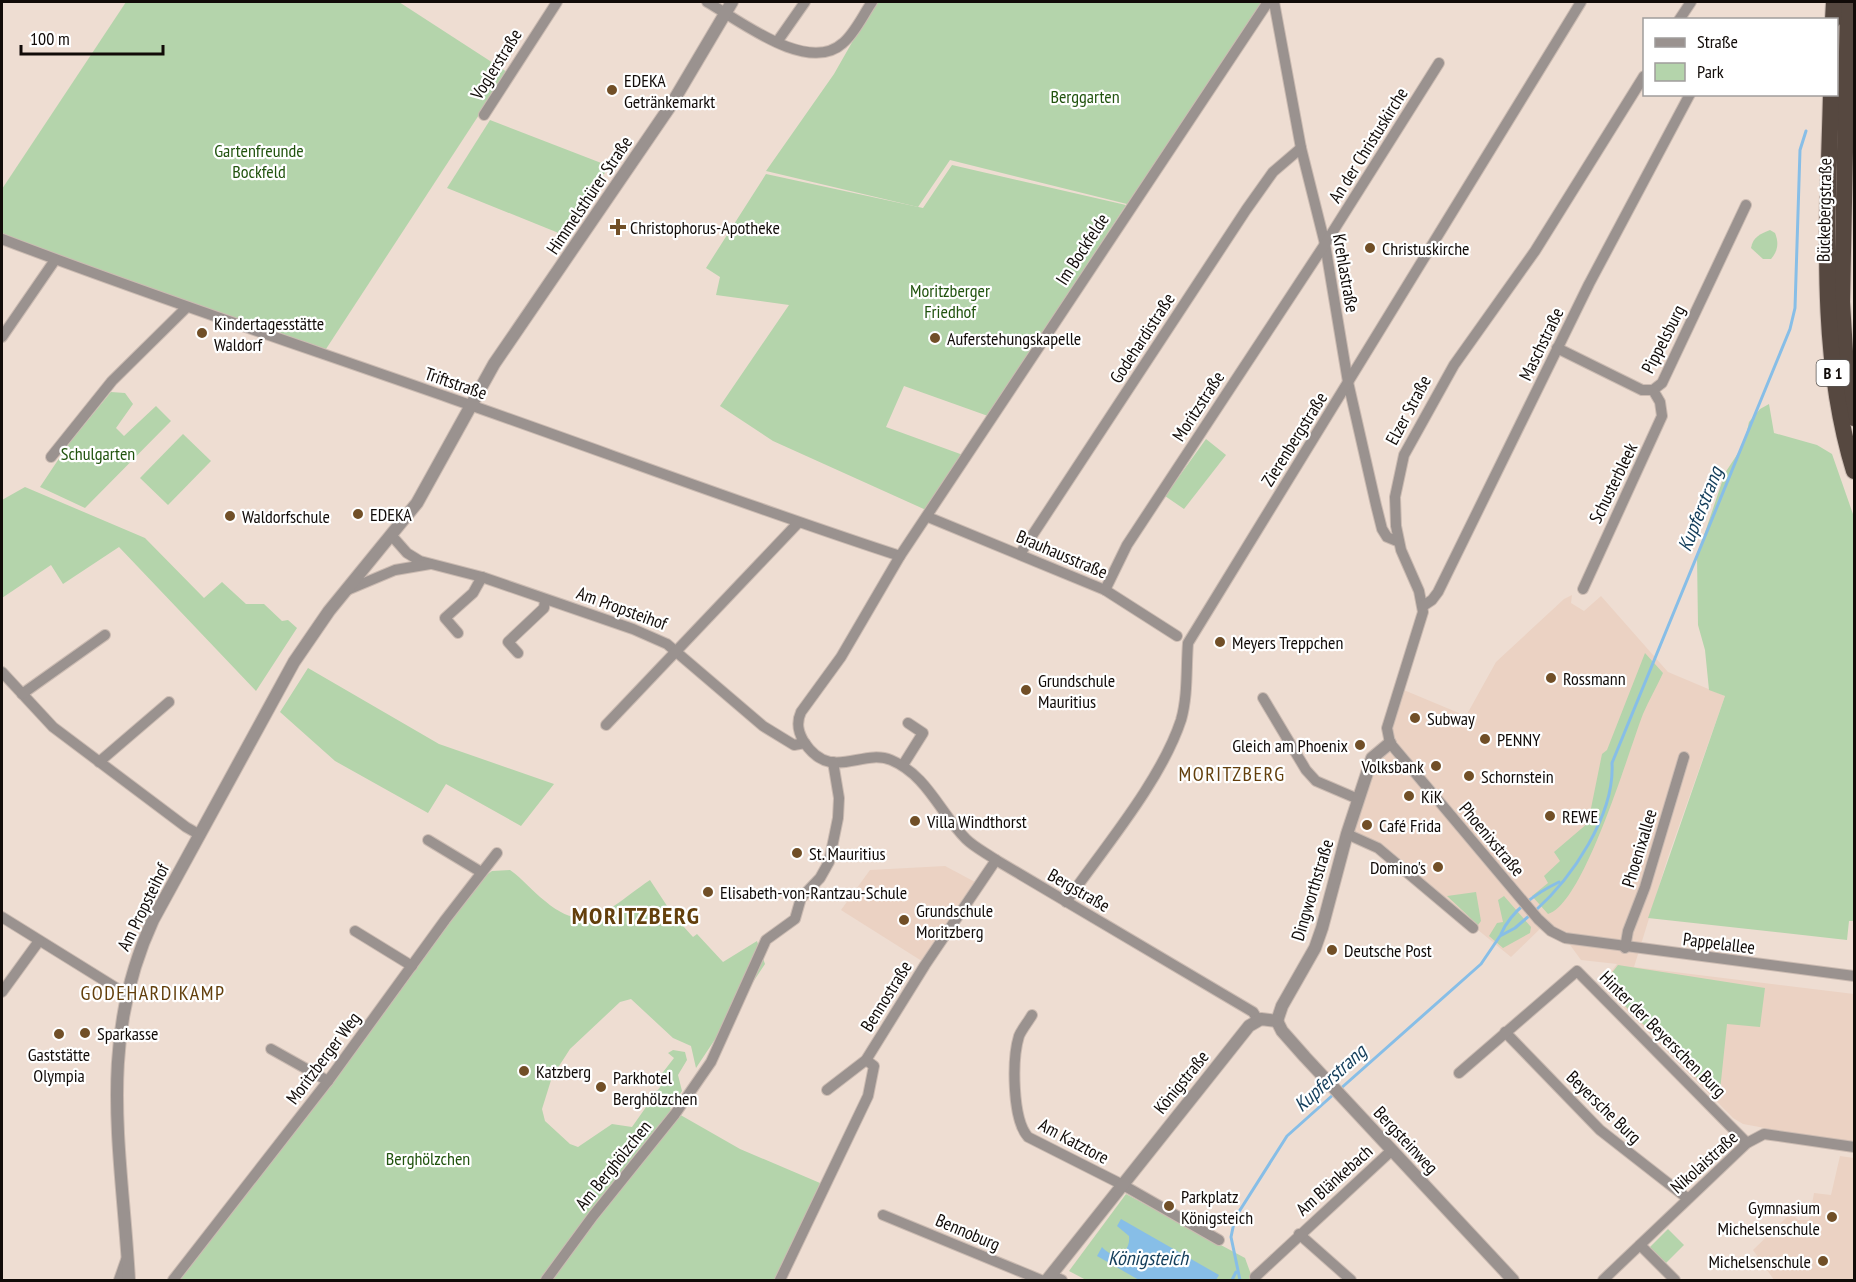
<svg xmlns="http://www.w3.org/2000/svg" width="1856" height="1282" font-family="'PT Sans Narrow',sans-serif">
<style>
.built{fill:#ebd2c3}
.green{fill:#b4d4ab}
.water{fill:#87bee7}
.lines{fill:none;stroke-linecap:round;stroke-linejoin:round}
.stream{stroke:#87bee7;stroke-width:3}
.minor-casing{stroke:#cbbbb2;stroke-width:12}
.tertiary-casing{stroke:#cbbbb2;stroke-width:14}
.trunk-casing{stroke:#cbbbb2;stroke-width:18}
.minor{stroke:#9a928f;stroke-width:10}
.tertiary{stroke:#9a928f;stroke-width:12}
.trunk{stroke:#564840;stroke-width:16}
.poi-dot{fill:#714f27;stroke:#fff;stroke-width:2}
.labels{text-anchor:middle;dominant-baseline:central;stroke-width:4.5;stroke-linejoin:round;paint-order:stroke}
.shield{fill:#fff;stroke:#585452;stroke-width:1.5}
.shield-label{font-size:16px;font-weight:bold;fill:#110b08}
.street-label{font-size:18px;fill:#110b08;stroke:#fff}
.poi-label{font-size:18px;fill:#110b08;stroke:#fff;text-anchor:start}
.park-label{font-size:18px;fill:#21530e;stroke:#fff}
.water-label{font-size:20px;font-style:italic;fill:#133d5a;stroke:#fff}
.neighbourhood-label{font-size:20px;letter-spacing:1.5px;fill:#633f0c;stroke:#fff}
.district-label{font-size:24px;font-weight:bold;letter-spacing:1.5px;fill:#633f0c;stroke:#fff}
</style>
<rect width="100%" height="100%" fill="#eeddd2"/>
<g class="built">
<path d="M1572,595l-1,8 13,8 17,-15 67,76 57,24 -57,161 -34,110 220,27v150l-111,-20 -10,-6 -132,-133 16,-21 -36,-4 -16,-22 -21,-13 -33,32 -133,-109 -31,-14 25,-76 13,-11 2,-19 12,-40 67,28 30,-54 68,-63z"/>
<path d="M945,866l32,17 -52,80 -84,-53 29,-40z"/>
<path d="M1840,1156l14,2v122h-80l-21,-30 38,-37 7,7h11l5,-27 17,2z"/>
</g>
<g class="green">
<path d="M126,2h273l108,70 -181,277 -271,-91 -53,-25v-44z"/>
<path d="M875,2h390l-138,202 -177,-44 -32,47 -152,-36 68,-97z"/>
<path d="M490,120l119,46 -43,70 -119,-48z"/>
<path d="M952,165l174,40 -138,211 -84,-30 -18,41 77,28 -37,55 -153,-69 -53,-35 69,-101 -73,-10 4,-18 -14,-9 60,-94 157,34z"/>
<path d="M1770,230l5,3c4,10 3,18 -4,26h-8l-12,-11c2,-11 9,-14 19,-18z"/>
<path d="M111,392l14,1 8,11 -17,24 8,8 32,-30 15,15 -86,87 -45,-21 30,-45z"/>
<path d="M1769,404l5,29 43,12 15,9 22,63v404h-5l-2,19 -199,-22 77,-222 -16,-6 -4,-40 -7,-25 -1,-69 28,-83 19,-29 5,-22 11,-13z"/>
<path d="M183,434l28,27 -43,44 -28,-27z"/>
<path d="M1206,439l20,16 -42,54 -19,-13z"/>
<path d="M25,487l120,51 59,60 18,-16 24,22h18l18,17 6,-1 9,8 -41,63 -137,-144 -56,37 -12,-19 -49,33v-98z"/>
<path d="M1645,653l18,20c-6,13 -14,27 -20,41 -14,36 -59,190 -95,200l-16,-18 16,-13 -4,-7 16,-15 -6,-9 34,-29 14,-69 5,-4z"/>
<path d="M308,668l131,76 115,40 -33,42 -75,-42 -18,29 -93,-52 -55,-49z"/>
<path d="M510,870c13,9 22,21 35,31 43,37 66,5 105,-21l23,35 20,22 4,-3 26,28 34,-21 8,23 -69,104 -5,-22 -18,-8 -42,-39 -11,3 -50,47 -18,28 -10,32 3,12 25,23 8,3 34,-23 20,3 33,-47 -5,-4 14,-18 -6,-5 5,-3 12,2 2,8 -9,15 4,16 -12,18 70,40 80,34 -43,97h-602l305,-400 12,-9z"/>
<path d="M1476,892l5,29 -3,4 -31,-29z"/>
<path d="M1504,896l27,31 -1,6 -27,15 -14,-12 8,-13 6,-1 -5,-22z"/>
<path d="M1618,965l147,23 -5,39 -33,-3 -8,76 -116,-116z"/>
<path d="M1126,1194l119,64 8,22h-167l-17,-9z"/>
<path d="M1668,1229l16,16 -18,18 -16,-16z"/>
</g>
<path class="water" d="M1121,1219l98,56 -3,5h-77l-42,-24 5,-9c12,14 29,7 27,-11l-12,-10z"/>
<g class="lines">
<g class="stream">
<path d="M1535,911c37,-33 80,-96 77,-148l178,-434 5,-21 5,-158 6,-19"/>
<path d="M1501,934c10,-23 35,-41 58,-52"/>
<path d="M1339,1090l142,-126 19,-28 15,-8 15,-13"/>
<path d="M1232,1280l4,-8"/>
<path d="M1240,1280l-9,-43 4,-19 52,-82 47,-42"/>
</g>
<g class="minor-casing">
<g id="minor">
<path d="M707,2c32,18 101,73 136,41 12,-10 20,-28 29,-41"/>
<path d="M1274,2l27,146 24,96 23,138 28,123 6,24 5,8 12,5"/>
<path d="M1679,20l12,-18"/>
<path d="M777,42l28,-40"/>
<path d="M1644,76l-109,175 -81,114 -50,90 -9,42 1,29 5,24 18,41 4,21 -36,116 3,15 148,176 13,12 14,7 289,38"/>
<path d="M484,115l73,-113"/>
<path d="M2,239c149,57 300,107 451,160 149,52 297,108 447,157"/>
<path d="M2,337l53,-77"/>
<path d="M1557,348l85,42h11l9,-7 84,-178"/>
<path d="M51,457l61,-76 75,-74"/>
<path d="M928,517l177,73 72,46"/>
<path d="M392,536l15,17 13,8 62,16 151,52 34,15 96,82 31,19 11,-2"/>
<path d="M1020,554l226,-344 27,-38 28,-24"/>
<path d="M1583,589l79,-173 -2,-14 -7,-12"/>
<path d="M1105,590l22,-45 198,-301 114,-181"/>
<path d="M345,591l50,-21 35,-6"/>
<path d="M1423,606l9,-6 6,-8 151,-308 101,-190"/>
<path d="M458,633l-13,-15 28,-25 9,-16"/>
<path d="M518,653l-10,-11 36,-34 1,-8"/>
<path d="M2,672l51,55 133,100 14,8"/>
<path d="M22,694l83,-59"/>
<path d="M1263,698l43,72 10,11 42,18"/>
<path d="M606,725l192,-202"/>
<path d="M99,762l70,-60"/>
<path d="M903,765l20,-32 -15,-10"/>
<path d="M1347,834l31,14 95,80"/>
<path d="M428,840l53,32"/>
<path d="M1066,902c37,-53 95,-121 115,-182 7,-24 5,-52 7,-77l393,-641"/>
<path d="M2,917l124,77"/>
<path d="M355,931l57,35"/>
<path d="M1625,948l3,-17 17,-44 39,-130"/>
<path d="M2,992l37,-51"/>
<path d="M1032,1015c-4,7 -10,14 -13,21 -7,23 -7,83 9,101l95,48 96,55"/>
<path d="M1258,1020l-5,-8 -257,-152c-10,-7 -22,-13 -30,-21 -26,-26 -39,-64 -75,-79 -30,-12 -60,23 -87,-18 -6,-10 -8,-19 -3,-30l40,-55 59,-101 368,-554"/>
<path d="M1505,1032l95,98 87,68"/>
<path d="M271,1049l57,32"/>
<path d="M1459,1073l118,-102 170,172"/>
<path d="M827,1090l39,-30 59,-95 71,-105"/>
<path d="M883,1215l158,65"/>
<path d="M1299,1234l52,46"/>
<path d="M1640,1245l35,35"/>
<path d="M1051,1275l11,5"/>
<path d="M1255,1277l136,-126"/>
<path d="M119,1280l7,-20"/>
<path d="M173,1280l155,-199 117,-161 52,-67"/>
<path d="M546,1280l47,-64 82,-102 36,-52 55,-122 29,-21 6,-21 19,-20 9,-16 9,-44 1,-20 -6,-36"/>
<path d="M780,1280l88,-184 6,-30 -8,-6"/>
<path d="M1603,1280l144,-137 17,-9 90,13"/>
</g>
</g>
<g class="tertiary-casing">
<g id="tertiary">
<path d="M1277,1021l5,10 23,26 208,223"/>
<path d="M1277,1021l5,-15 33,-58 7,-20 25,-94 25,-76 18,-15"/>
<path d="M129,1280c-7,-128 -33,-237 24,-360l141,-258 35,-51 88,-108 77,-139 177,-259 61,-103"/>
<path d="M1047,1280l202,-254 12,-7 16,2"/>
</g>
</g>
<g class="trunk-casing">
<g id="trunk">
<path d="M1848,2l-6,300 4,66 8,50"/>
<path d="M1833,20l1,-18"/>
<path d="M1831,94c-3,126 -14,256 23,377"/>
</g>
</g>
<use href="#minor" class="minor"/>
<use href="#tertiary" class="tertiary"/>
<use href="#trunk" class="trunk"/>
</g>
<g class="poi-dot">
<circle cx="612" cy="90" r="6"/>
<path d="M615 218h6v6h6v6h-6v6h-6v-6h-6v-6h6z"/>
<circle cx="1370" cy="248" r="6"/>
<circle cx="202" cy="333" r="6"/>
<circle cx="935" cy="338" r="6"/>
<circle cx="358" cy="514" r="6"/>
<circle cx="230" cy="516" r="6"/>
<circle cx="1220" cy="642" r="6"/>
<circle cx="1551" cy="678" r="6"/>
<circle cx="1026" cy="690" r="6"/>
<circle cx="1415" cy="718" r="6"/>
<circle cx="1485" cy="739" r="6"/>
<circle cx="1360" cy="745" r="6"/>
<circle cx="1436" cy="766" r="6"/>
<circle cx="1469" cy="776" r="6"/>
<circle cx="1409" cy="796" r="6"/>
<circle cx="1550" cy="816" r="6"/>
<circle cx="915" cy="821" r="6"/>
<circle cx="1367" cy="825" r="6"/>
<circle cx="797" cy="853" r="6"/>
<circle cx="1438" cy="867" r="6"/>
<circle cx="708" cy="892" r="6"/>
<circle cx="904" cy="920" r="6"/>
<circle cx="1332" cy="950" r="6"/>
<circle cx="85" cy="1033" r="6"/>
<circle cx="59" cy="1034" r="6"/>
<circle cx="524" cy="1071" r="6"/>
<circle cx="601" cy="1087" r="6"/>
<circle cx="1169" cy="1206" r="6"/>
<circle cx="1832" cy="1217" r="6"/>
<circle cx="1823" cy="1261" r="6"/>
</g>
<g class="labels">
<rect class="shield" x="1816.5" y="360" width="33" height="26" rx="4.5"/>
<g class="shield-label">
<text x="1833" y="373">B 1</text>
</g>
<g class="street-label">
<text transform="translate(496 64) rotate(-58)">Voglerstraße</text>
<text transform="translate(1368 145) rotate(-58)">An der Christuskirche</text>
<text transform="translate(589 195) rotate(-56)">Himmelsthürer Straße</text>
<text transform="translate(1824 210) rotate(-89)">Bückebergstraße</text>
<text transform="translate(1082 249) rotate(-57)">Im Bockfelde</text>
<text transform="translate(1346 273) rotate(80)">Krehlastraße</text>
<text transform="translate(1142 338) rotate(-57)">Godehardistraße</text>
<text transform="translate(1663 339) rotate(-63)">Pippelsburg</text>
<text transform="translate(1541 344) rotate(-64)">Maschstraße</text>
<text transform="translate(456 383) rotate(19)">Triftstraße</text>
<text transform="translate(1198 406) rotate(-57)">Moritzstraße</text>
<text transform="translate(1408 410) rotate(-62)">Elzer Straße</text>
<text transform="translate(1294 439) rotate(-58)">Zierenbergstraße</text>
<text transform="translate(1613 483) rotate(-64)">Schusterbleek</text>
<text transform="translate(1062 554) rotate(23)">Brauhausstraße</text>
<text transform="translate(622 608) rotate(20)">Am Propsteihof</text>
<text transform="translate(1492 839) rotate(50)">Phoenixstraße</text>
<text transform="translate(1639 848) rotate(-73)">Phoenixallee</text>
<text transform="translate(1079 890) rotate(30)">Bergstraße</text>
<text transform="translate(1312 890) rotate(-73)">Dingworthstraße</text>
<text transform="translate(143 907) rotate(-64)">Am Propsteihof</text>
<text transform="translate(1719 943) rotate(7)">Pappelallee</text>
<text transform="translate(886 996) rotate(-58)">Bennostraße</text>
<text transform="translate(1663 1034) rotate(45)">Hinter der Beyerschen Burg</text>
<text transform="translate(323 1058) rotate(-53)">Moritzberger Weg</text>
<text transform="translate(1181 1082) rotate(-51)">Königstraße</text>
<text transform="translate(1604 1107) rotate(44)">Beyersche Burg</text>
<text transform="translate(1406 1140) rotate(47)">Bergsteinweg</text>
<text transform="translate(1074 1141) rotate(28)">Am Katztore</text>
<text transform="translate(1704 1162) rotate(-42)">Nikolaistraße</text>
<text transform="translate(613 1165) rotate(-51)">Am Berghölzchen</text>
<text transform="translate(1334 1180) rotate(-42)">Am Blänkebach</text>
<text transform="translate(968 1232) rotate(23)">Bennoburg</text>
</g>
<g class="poi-label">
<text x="624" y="80">EDEKA<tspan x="624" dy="21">Getränkemarkt</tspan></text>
<text x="630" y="227">Christophorus-Apotheke</text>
<text x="1382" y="248">Christuskirche</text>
<text x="214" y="323">Kindertagesstätte<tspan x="214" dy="21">Waldorf</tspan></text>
<text x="947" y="338">Auferstehungskapelle</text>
<text x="370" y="514">EDEKA</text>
<text x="242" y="516">Waldorfschule</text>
<text x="1232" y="642">Meyers Treppchen</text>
<text x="1563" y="678">Rossmann</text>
<text x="1038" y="680">Grundschule<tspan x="1038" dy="21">Mauritius</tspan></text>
<text x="1427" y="718">Subway</text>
<text x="1497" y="739">PENNY</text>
<text x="1348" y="745" text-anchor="end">Gleich am Phoenix</text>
<text x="1424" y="766" text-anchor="end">Volksbank</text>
<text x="1481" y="776">Schornstein</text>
<text x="1421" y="796">KiK</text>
<text x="1562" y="816">REWE</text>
<text x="927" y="821">Villa Windthorst</text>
<text x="1379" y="825">Café Frida</text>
<text x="809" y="853">St. Mauritius</text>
<text x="1426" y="867" text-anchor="end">Domino's</text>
<text x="720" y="892">Elisabeth-von-Rantzau-Schule</text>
<text x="916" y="910">Grundschule<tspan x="916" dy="21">Moritzberg</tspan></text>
<text x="1344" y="950">Deutsche Post</text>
<text x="97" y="1033">Sparkasse</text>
<text x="59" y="1054" text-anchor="middle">Gaststätte<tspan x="59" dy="21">Olympia</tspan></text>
<text x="536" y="1071">Katzberg</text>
<text x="613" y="1077">Parkhotel<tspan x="613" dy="21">Berghölzchen</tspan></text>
<text x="1181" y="1196">Parkplatz<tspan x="1181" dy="21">Königsteich</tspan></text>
<text x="1820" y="1207" text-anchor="end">Gymnasium<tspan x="1820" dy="21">Michelsenschule</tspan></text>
<text x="1811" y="1261" text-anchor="end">Michelsenschule</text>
</g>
<g class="park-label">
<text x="1085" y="96">Berggarten</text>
<text x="259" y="150">Gartenfreunde<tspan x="259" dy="21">Bockfeld</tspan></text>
<text x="950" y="290">Moritzberger<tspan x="950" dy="21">Friedhof</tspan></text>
<text x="98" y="453">Schulgarten</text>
<text x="428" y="1158">Berghölzchen</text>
</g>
<g class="water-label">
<text transform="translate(1700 509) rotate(-68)">Kupferstrang</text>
<text transform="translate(1330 1078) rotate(-42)">Kupferstrang</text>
<text x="1148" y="1258">Königsteich</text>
</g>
<g class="neighbourhood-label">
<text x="1232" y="774">MORITZBERG</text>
<text x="153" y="993">GODEHARDIKAMP</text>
</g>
<g class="district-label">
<text x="636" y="915">MORITZBERG</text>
</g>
</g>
<rect width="1856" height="1282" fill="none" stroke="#110b08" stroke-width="6"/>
<rect x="1643" y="18" width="195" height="78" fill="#ffffff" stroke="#a09d9c" stroke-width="1.5"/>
<rect x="1655" y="38" width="30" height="9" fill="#9a928f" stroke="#a09d9c" stroke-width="1.5"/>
<text x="1697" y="48" font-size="18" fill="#110b08">Straße</text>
<rect x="1655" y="63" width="30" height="18" fill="#b4d4ab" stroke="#a09d9c" stroke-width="1.5"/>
<text x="1697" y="78" font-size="18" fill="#110b08">Park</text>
<path d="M21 45v9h142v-9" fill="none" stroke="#110b08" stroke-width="3"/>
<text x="30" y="45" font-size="18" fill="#110b08" stroke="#ffffff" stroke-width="4.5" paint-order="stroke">100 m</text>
</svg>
